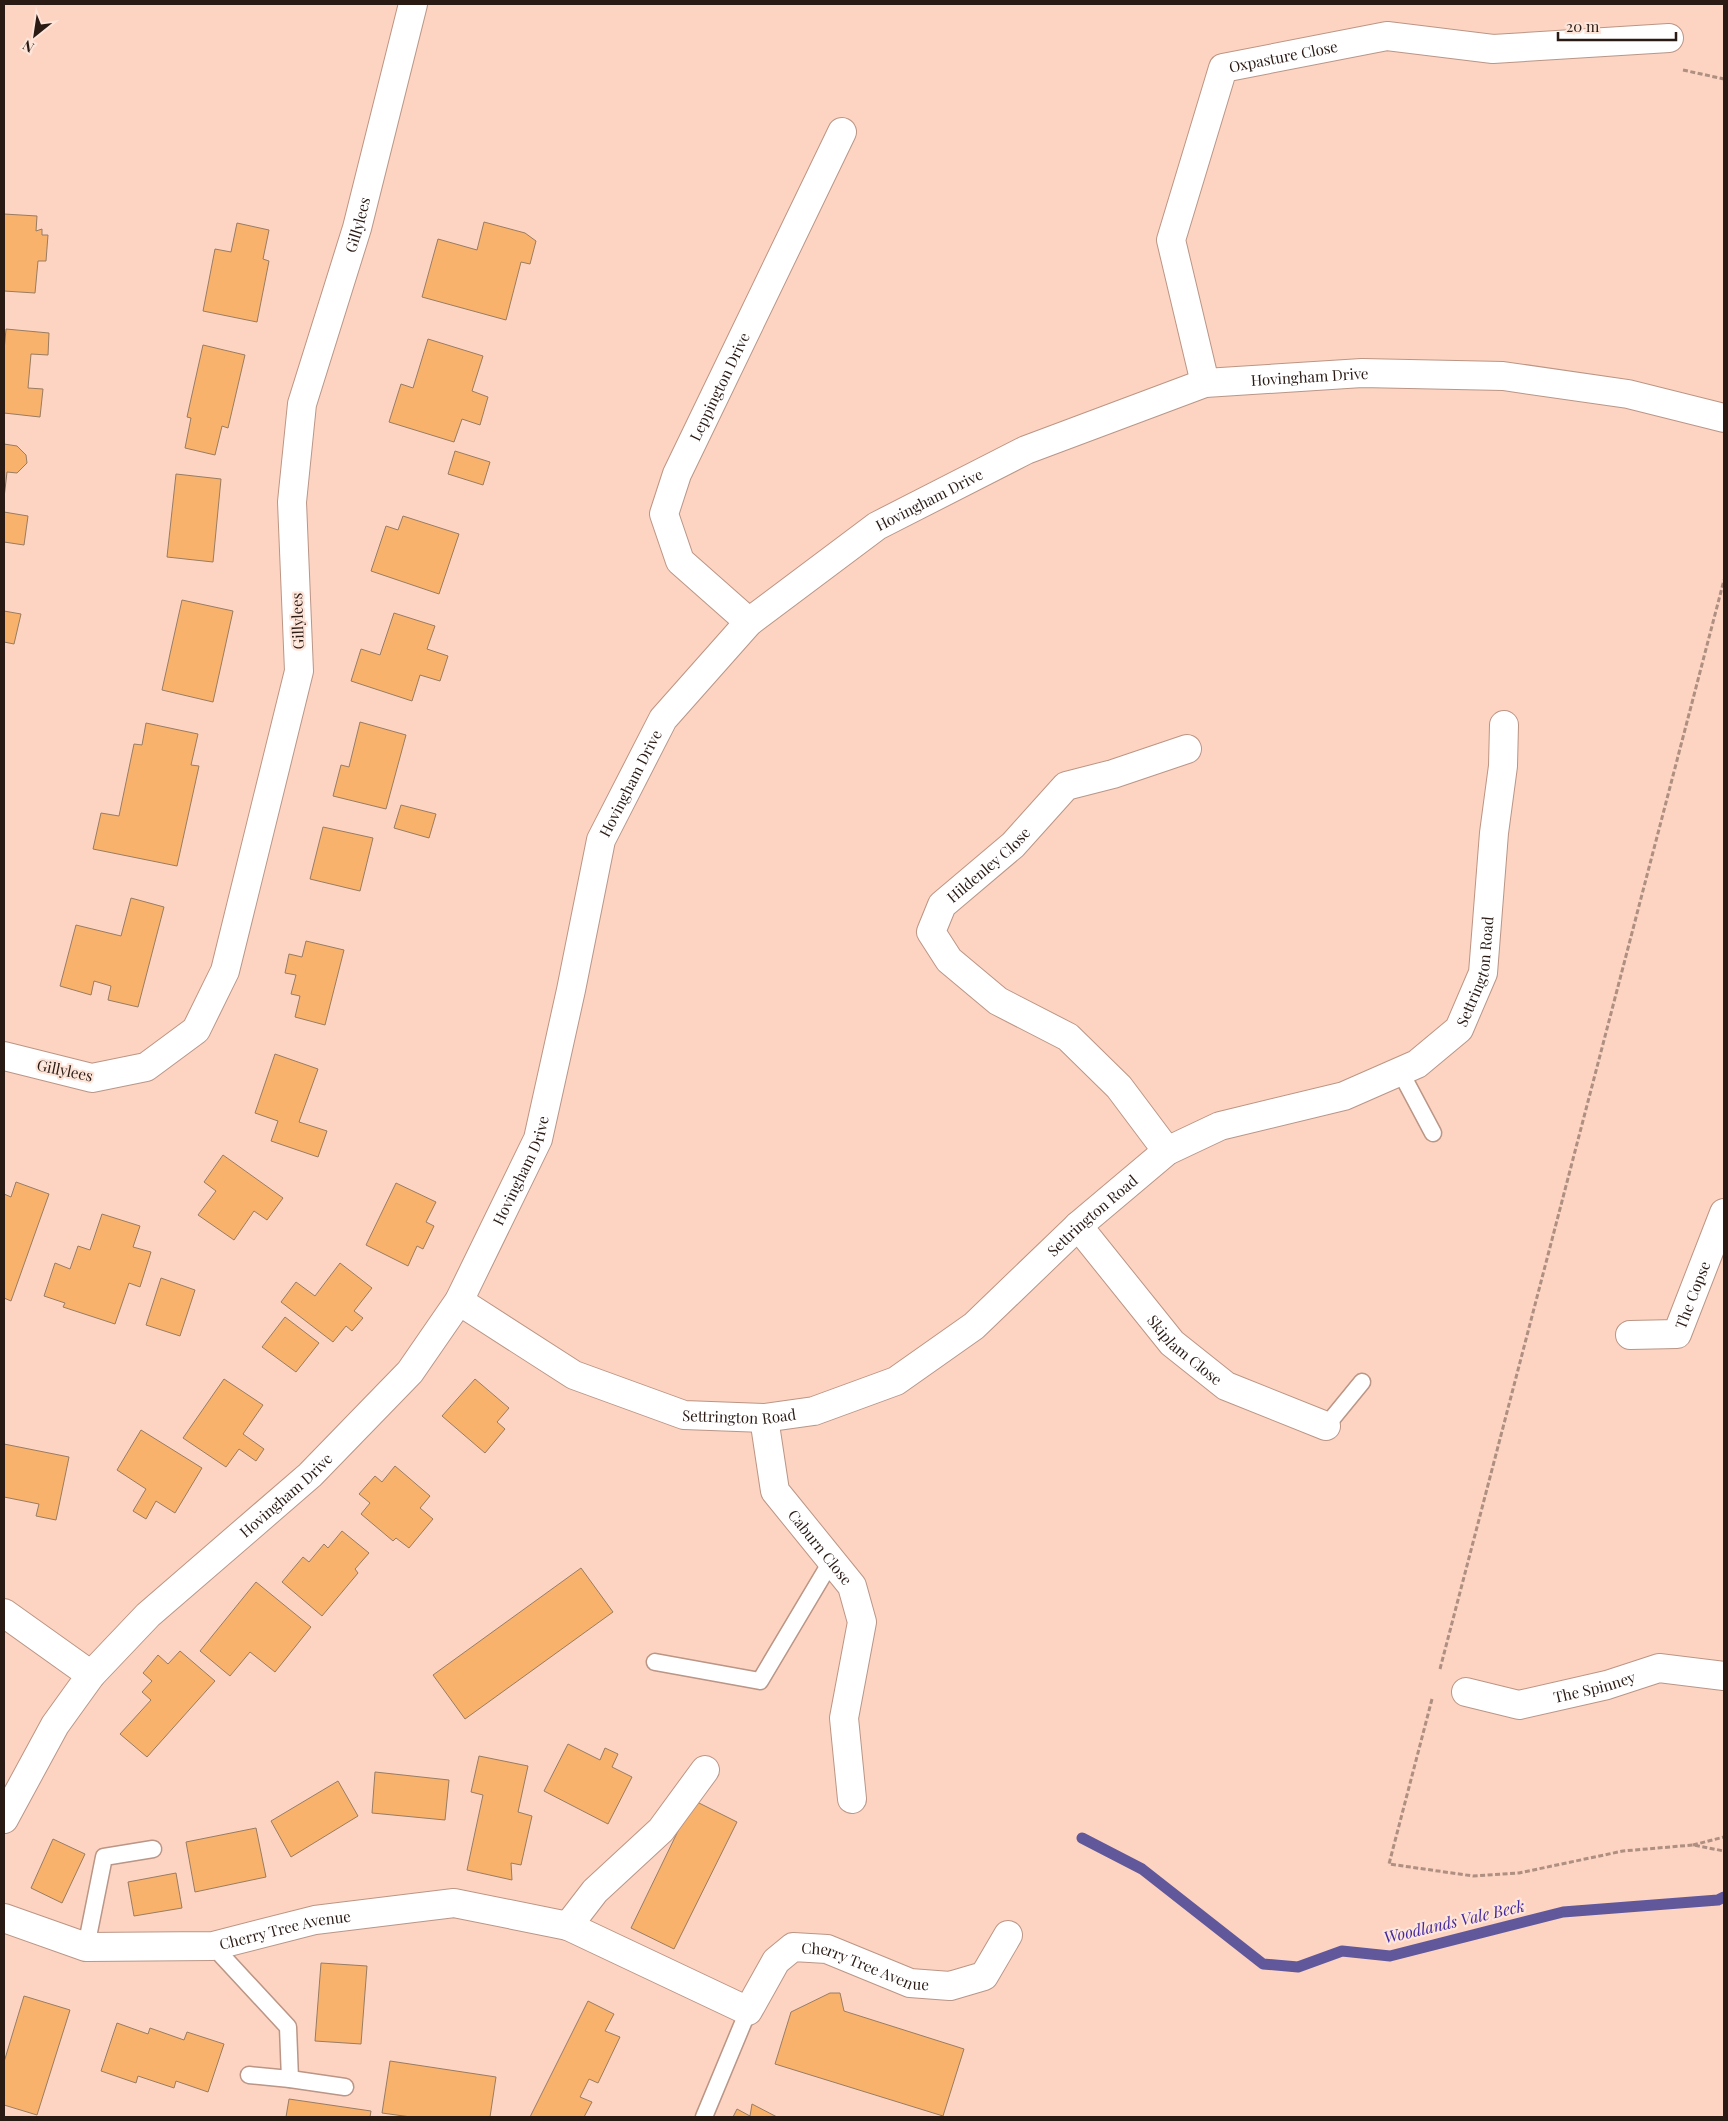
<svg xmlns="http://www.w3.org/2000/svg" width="1728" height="2121" font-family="'Playfair Display',serif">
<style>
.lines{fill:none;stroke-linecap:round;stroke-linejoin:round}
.stream{stroke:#61589c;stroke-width:11}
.building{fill:#f9b26c;stroke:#997c62}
.service-casing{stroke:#bb9585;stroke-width:19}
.minor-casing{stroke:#bb9585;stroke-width:30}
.path{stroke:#ae8f81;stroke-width:3;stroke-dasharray:5 2.5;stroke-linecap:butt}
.service{stroke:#fff;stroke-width:16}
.minor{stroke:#fff;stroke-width:28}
.labels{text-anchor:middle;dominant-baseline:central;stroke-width:4.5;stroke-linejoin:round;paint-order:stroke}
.street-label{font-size:15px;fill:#291a14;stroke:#fee5da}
.water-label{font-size:16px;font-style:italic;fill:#41279f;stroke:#fee5da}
</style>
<rect width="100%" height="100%" fill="#fdd4c2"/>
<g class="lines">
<path class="stream" d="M1082,1838l60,31 121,95 35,3 44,-16 48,5 173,-44 155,-12 6,-3"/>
</g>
<g class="building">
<path d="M4,214l33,2 -1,15 6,-2v6h6l-2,26h-8l-3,32 -31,-2z"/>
<path d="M484,222l41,11 11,8 -6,23 -9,-2 -15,58 -84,-23 16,-58 39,11z"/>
<path d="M237,223l32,7 -6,29 6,2 -12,61 -54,-11 12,-62 16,3z"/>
<path d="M6,329l43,4 -1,22 -17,-1 -3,34 15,1 -3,28 -36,-4v-62z"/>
<path d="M428,339l55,17 -11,35 16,6 -8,28 -18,-6 -8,23 -65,-20 12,-38 12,4z"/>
<path d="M203,345l42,10 -17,73 -6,-2 -7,29 -30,-7 6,-30 -4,-1z"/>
<path d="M4,444l13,2 9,9 1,8 -10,10 -10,-1 -3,26z"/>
<path d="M455,451l35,11 -7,23 -35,-11z"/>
<path d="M176,474l45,5 -8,83 -46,-5z"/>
<path d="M4,512l24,4 -4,29 -20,-3z"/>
<path d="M403,516l56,18 -20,60 -68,-23 15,-45 12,4z"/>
<path d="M182,600l51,11 -20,91 -51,-12z"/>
<path d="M4,611l17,3 -7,30 -10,-2z"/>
<path d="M394,613l41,13 -8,23 21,7 -8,25 -20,-6 -8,26 -61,-20 10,-32 19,6z"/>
<path d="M360,722l46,13 -20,74 -53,-13 8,-31 8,2z"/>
<path d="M146,723l52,11 -7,31 8,1 -22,100 -84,-17 8,-36 18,3 15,-72 8,1z"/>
<path d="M401,805l35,9 -7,24 -35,-10z"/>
<path d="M323,827l50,11 -13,53 -50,-12z"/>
<path d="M131,898l33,9 -26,100 -30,-7 3,-14 -17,-5 -3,14 -31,-9 16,-61 45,11z"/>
<path d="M306,941l38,9 -19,75 -30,-8 5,-21 -9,-2 5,-19 -11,-2 4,-19 13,3z"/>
<path d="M275,1054l43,15 -19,53 28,9 -9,26 -47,-16 7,-20 -23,-8z"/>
<path d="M223,1155l60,43 -16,22 -13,-9 -20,29 -36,-25 18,-24 -12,-9z"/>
<path d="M16,1182l33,12 -38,107 -7,-3v-104l7,3z"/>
<path d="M396,1183l40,19 -10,20 8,4 -11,23 -6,-3 -9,20 -42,-21z"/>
<path d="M102,1214l38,12 -7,21 18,5 -11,35 -11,-4 -14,41 -52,-17 2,-4 -21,-7 11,-33 15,6 8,-23 12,4z"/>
<path d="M340,1263l32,25 -18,23 9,7 -11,13 -6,-5 -13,16 -52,-40 15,-20 19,14z"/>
<path d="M161,1278l34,12 -15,46 -34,-11z"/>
<path d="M285,1317l34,26 -23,29 -34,-25z"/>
<path d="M224,1379l39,26 -20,29 21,15 -8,12 -17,-12 -13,18 -43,-29z"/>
<path d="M475,1379l34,29 -12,14 8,7 -20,24 -43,-37z"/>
<path d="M141,1430l61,38 -27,45 -19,-12 -10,18 -13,-8 13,-22 -29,-19z"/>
<path d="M4,1444l65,13 -13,63 -20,-4 3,-12 -35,-7z"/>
<path d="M395,1466l35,30 -10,12 13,11 -24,29 -13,-10 -3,3 -32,-27 9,-11 -11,-9 16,-18 7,6z"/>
<path d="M342,1531l27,22 -14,16 3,4 -36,43 -40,-34 21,-25 6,5 15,-18 4,4z"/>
<path d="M581,1568l32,44 -148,107 -32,-44z"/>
<path d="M256,1582l55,45 -36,45 -25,-20 -20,24 -30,-25z"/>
<path d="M180,1651l35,30 -68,76 -27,-23 31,-34 -9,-8 10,-11 -9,-8 15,-18 10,9z"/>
<path d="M568,1744l32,16 5,-12 13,6 -6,13 20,10 -24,47 -64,-33z"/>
<path d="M479,1756l49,10 -10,46 14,4 -11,49 -10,-2 1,17 -45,-10 16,-75 -12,-3z"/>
<path d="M375,1772l74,8 -4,40 -73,-7z"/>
<path d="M338,1781l20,35 -67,41 -20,-36z"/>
<path d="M693,1800l44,22 -63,127 -43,-21z"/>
<path d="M256,1828l10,49 -71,15 -9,-50z"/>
<path d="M53,1839l32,15 -23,49 -31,-15z"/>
<path d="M176,1873l6,35 -48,8 -6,-34z"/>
<path d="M321,1963l46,3 -6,78 -46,-3z"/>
<path d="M830,1993h10l4,18 120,38 -21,67 -168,-52 16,-52z"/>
<path d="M24,1996l46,14 -33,105 -33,-10v-43z"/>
<path d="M588,2001l26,13 -9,17 15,6 -22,46 -9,-4 -9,18 12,5 -8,15h-54z"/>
<path d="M117,2023l31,11 2,-6 34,12 3,-8 37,12 -16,48 -32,-11 -2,7 -36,-12 -2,7 -35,-12z"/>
<path d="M390,2061l106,16 -6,40h-79l-29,-4z"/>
<path d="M289,2099l82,12 -1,6h-84z"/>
<path d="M752,2104l25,13h-44l4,-8 13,7z"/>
</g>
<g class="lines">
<g class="service-casing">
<g id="service">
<path d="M1400,1071l33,62"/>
<path d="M1326,1426l36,-44"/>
<path d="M655,1662l105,19 72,-121"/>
<path d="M213,1946l75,81 2,52"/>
<path d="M86,1947l18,-90 49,-8"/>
<path d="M249,2075l41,4 55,8"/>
<path d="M704,2117l44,-106"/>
</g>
</g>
<g class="minor-casing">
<g id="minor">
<path id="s1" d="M1205,383l-34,-143 52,-172 164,-32 106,13 176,-11"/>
<path id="s2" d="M749,622l-69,-61 -16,-47 13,-40 165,-342"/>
<path id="s3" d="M4,1056l88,22 54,-11 50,-37 29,-59 74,-300 -7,-169 10,-98 55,-176 56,-224"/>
<path id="s4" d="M1167,1151l-48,-64 -51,-50 -70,-36 -49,-41 -18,-28 11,-27 71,-60 53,-59 47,-12 74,-25"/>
<path id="s5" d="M1078,1226l94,117 54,43 100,40"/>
<path id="s6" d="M459,1301l115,74 110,40 80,3 50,-7 82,-30 78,-55 104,-100 89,-75 53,-25 124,-30 73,-32 42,-35 24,-56 11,-140 9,-67 1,-41"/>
<path id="s7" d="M1630,1335l47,-1 47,-121"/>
<path id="s8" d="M764,1418l11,73 77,95 10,36 -18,96 8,81"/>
<path d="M4,1613l87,62"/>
<path id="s9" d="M1466,1692l53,13 88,-20 52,-17 65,8"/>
<path id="s10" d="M4,1819l51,-94 36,-50 57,-60 162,-140 100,-103 49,-71 79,-162 33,-149 30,-150 62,-121 86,-97 128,-96 149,-76 179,-67 157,-10 141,3 125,18 96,24"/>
<path id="s11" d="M4,1918l82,29 127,-1 102,-26 139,-17 114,23 27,-35 66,-61 44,-60"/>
<path id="s12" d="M568,1926l180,85 28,-50 17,-14 34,2 83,34 40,3 34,-10 24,-41"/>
</g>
</g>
<g class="path">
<path d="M1683,70l41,9"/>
<path d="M1440,1669l284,-1089"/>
<path d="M1432,1699l-43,165 84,12 46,-3 104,-22 70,-6 31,6"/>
<path d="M1693,1845l31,-8"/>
</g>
<use href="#service" class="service"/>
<use href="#minor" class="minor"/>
</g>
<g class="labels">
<g class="street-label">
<text stroke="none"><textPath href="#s1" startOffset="388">Oxpasture Close</textPath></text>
<text stroke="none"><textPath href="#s3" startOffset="1038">Gillylees</textPath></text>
<text stroke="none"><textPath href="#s10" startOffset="2070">Hovingham Drive</textPath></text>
<text stroke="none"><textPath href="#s2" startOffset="281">Leppington Drive</textPath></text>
<text stroke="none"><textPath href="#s10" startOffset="1665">Hovingham Drive</textPath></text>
<text transform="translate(297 621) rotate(-92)">Gillylees</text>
<text stroke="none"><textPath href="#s10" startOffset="1245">Hovingham Drive</textPath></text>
<text stroke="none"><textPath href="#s4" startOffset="418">Hildenley Close</textPath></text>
<text stroke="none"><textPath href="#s6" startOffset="1209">Settrington Road</textPath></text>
<text transform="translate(65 1070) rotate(12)">Gillylees</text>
<text stroke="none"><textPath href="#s10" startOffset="840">Hovingham Drive</textPath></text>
<text stroke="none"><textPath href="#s6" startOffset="729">Settrington Road</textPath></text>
<text stroke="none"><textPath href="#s7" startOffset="89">The Copse</textPath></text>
<text stroke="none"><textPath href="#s5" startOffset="164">Skiplam Close</textPath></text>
<text stroke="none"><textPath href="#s6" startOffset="309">Settrington Road</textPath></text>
<text stroke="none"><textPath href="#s10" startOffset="434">Hovingham Drive</textPath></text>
<text stroke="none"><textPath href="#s8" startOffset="146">Caburn Close</textPath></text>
<text stroke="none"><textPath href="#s9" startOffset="132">The Spinney</textPath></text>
<text stroke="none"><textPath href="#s11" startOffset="288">Cherry Tree Avenue</textPath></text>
<text stroke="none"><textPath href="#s12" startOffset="354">Cherry Tree Avenue</textPath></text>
</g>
<g class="water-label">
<text transform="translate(1454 1921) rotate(-13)">Woodlands Vale Beck</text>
</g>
</g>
<rect width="1728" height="2121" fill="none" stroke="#291a14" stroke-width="10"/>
<g transform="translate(35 35) rotate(210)" stroke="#fee5da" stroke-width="4" paint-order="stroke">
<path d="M0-4L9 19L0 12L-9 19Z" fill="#291a14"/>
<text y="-8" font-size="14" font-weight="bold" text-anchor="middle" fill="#291a14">N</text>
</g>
<path d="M1558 32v8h118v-8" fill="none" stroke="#291a14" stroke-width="2.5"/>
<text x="1566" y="32" font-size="15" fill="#291a14" stroke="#fee5da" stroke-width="4" paint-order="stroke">20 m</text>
</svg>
